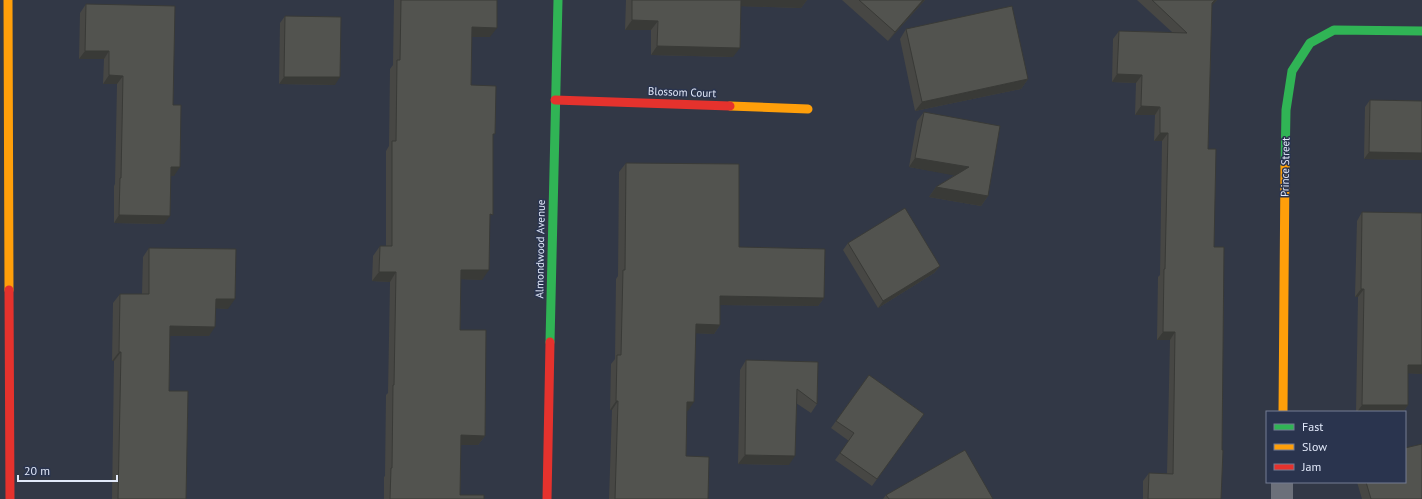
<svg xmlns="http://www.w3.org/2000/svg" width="1422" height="499" font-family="'PT Sans',sans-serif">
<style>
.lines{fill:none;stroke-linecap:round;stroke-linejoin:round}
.street{stroke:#6c707a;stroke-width:22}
.fast{stroke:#30b455;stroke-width:9}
.slow{stroke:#ff9f0a;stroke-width:9}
.jam{stroke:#e5322d;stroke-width:9}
.wall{fill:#474744}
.shaded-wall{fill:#393a37}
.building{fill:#52534f;stroke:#393a37}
.labels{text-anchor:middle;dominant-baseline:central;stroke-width:3;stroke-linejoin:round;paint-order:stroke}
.street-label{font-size:11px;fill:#e2e9fa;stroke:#2a344e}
</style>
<rect width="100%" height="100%" fill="#323846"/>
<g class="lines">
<path class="street" d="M1282,499v-17"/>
<g class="fast">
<path d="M1285,166l1,-56 6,-39 18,-28 24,-13 88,1"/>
<path d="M550,342l8,-342"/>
</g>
<g class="slow">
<path d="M8,0l1,290"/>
<path d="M730,106l78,3"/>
<path d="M1283,412l2,-246"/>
</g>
<g class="jam">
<path d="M555,100l175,6"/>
<path d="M9,290l1,209"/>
<path d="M547,499l3,-157"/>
</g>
</g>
<g class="wall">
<path d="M394,0h103l-7,37h-18l-1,48 22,52 -3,82 -8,61 -21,-1 -1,51 25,106 -7,9h-17l-1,50 24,4h-100v-22l1,-1 1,-81 2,-2 2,-111 -18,-1 1,-25 7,-10h6v-95l3,-5 1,-77 3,-4z"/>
<path d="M626,0h181l-6,8 -60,-2 -8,51 -82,-2v-25h-26z"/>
<path d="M842,0h83l-37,41z"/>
<path d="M1137,0h80l-5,5 -4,144 6,98 7,252h-78v-18l6,-8 18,1 3,-134h-13l1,-63 2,-2 2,-134h-8l1,-26h-20l1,-32 -24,-1 1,-43 6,-8 53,1z"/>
<path d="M86,4l87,101 1,71h-3l-7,48 -50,-1v-37l1,-2 2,-100h-14l1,-25h-25l1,-46z"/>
<path d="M285,16l50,69 -56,-1 1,-61z"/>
<path d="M906,29l122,50 -7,10 -106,22 -15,-72z"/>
<path d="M1370,100l52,1v59l-58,-1 1,-52z"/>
<path d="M924,112l64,84 -7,10 -52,-9 7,-10 19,-12 -46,-8 8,-46z"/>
<path d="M626,163l113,84 85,51 -6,8 -98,-1v20l-6,9 -19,-1 -7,78h-2v45l22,43h-99l3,-89h-2l1,-46 4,-5 1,-80 2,-3 1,-104z"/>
<path d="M1362,212l60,162 -14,-1v32l-5,7h-47l2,-115h-3l2,-76z"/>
<path d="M848,243l92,23 -6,7 -56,35 -35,-58z"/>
<path d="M149,248l79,61 -12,-1 -7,28h-39l-1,55 17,108h-74l2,-138h-2l1,-58 7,-9h22l1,-37z"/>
<path d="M746,360l72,2 -1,42 -6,9 -15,-10 -7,62 -51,-1 2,-94z"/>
<path d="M869,375l55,39 -52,72 -37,-26 14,-19 -18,-13z"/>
<path d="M1357,482h48l17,17h-60z"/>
<path d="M886,495l107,4h-110z"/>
</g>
<g class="shaded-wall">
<path d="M739,0h68l-6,8 -67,-2z"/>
<path d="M923,0h2l-37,41 7,-9z"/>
<path d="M1215,0h2l-10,11 5,-8z"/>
<path d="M632,20l26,1 -7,9h-26z"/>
<path d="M472,27l25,1 -7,9h-24z"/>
<path d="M657,46l83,2 -7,9 -82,-2z"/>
<path d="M85,51h24l-5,8h-25z"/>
<path d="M1117,74l25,1 -6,8 -24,-1z"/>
<path d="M109,75l14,1 -6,8h-14z"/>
<path d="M284,77h56l-5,8 -56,-1z"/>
<path d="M1028,79l-7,10 -106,22 7,-9z"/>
<path d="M1141,106l19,1 -5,8h-20z"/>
<path d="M1160,133h8l-6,8h-8z"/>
<path d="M1369,152l53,1v7l-58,-1z"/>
<path d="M915,158l54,9 -7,10 -53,-10z"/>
<path d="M171,167h9l-6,9h-9z"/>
<path d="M936,187l52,9 -7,10 -52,-9z"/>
<path d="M119,215l51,1 -6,8 -50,-1z"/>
<path d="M940,266l-6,7 -56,35 5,-7z"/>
<path d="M461,270h28l-7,10 -27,-1z"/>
<path d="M379,272h17l-6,10 -18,-1z"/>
<path d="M1361,289h3l-6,8h-3z"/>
<path d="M720,296l104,2 -6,8 -104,-1z"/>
<path d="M216,299h19l-7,10 -19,-1z"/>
<path d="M696,324l24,1 -6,9 -25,-1z"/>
<path d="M170,326l45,1 -6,9h-46z"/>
<path d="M1163,332h12l-5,8h-13z"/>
<path d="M119,352h2l-7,9h-2z"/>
<path d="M1408,365h14v9l-20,-1z"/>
<path d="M616,401h2l-6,9h-2z"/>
<path d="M687,402h7l-6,9h-8z"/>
<path d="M1362,405h46l-5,7h-46z"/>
<path d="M461,435l24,1 -7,9h-24z"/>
<path d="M745,455l50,1 -6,9 -51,-1z"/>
</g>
<g class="building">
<path d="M401,0h96v28l-25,-1 -1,58 25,1 -1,48h-2v81l-3,-1 -1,56h-28l-1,60h26l-1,106 -24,-1 -1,60h24v4h-94l1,-31h1l1,-83h1l2,-113h-17l1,-26h12v-105h4l1,-81h3z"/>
<path d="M632,0h109l-1,48 -83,-2 1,-25 -26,-1z"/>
<path d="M859,0h64l-28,32z"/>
<path d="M1152,0h63l-3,3 -4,146h8l-2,98h10l-2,203h1l-2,49h-73l1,-26 24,1 2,-142h-12l1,-63h1l3,-136h-8v-26l-19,-1 1,-31 -25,-1 2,-43 68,2z"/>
<path d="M86,4l89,2 -2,99h8l-1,62h-9l-1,49 -51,-1 1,-37h1l2,-102 -14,-1v-24h-24z"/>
<path d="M1012,6l16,73 -106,23 -16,-73z"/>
<path d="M285,16l56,1 -1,60h-56z"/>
<path d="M1370,100l52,1v52l-53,-1z"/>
<path d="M924,112l76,14 -12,70 -52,-9 33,-20 -54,-9z"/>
<path d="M626,163l113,1v83l86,2 -1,49 -104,-2v29l-24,-1 -2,78h-7l-1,54 23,1 -1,42h-93l3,-98h-2l1,-46h4l2,-85h2z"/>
<path d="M905,208l35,58 -57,35 -35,-58z"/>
<path d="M1362,212l60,1v152h-14v40h-46l2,-116h-3z"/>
<path d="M149,248l87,1 -1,50h-19l-1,28 -45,-1 -1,65h19l-2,108h-68l3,-147h-2l1,-58h29z"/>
<path d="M746,360l72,2 -1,42 -20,-15 -2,67 -50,-1z"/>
<path d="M869,375l55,39 -47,65 -37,-26 14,-20 -18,-12z"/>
<path d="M1422,444v55h-51l-5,-17h39v-34z"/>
<path d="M965,450l28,49h-104l-3,-4z"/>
</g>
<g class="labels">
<g class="street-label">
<text transform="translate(682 92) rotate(2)">Blossom Court</text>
<text transform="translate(1285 167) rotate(-89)">Prince Street</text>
<text transform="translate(540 249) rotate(-89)">Almondwood Avenue</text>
</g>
</g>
<rect x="1266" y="411" width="140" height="72" fill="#2a344e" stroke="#747c93"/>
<rect x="1274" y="424" width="20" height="6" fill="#30b455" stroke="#747c93"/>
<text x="1302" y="431" font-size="12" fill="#e2e9fa">Fast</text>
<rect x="1274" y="444" width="20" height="6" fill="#ff9f0a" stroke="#747c93"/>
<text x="1302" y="451" font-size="12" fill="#e2e9fa">Slow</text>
<rect x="1274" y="464" width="20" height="6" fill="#e5322d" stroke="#747c93"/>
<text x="1302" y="471" font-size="12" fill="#e2e9fa">Jam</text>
<path d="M18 475v6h99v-6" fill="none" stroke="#e2e9fa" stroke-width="2"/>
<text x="24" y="475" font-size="12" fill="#e2e9fa" stroke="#2a344e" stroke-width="3" paint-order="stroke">20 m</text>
</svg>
